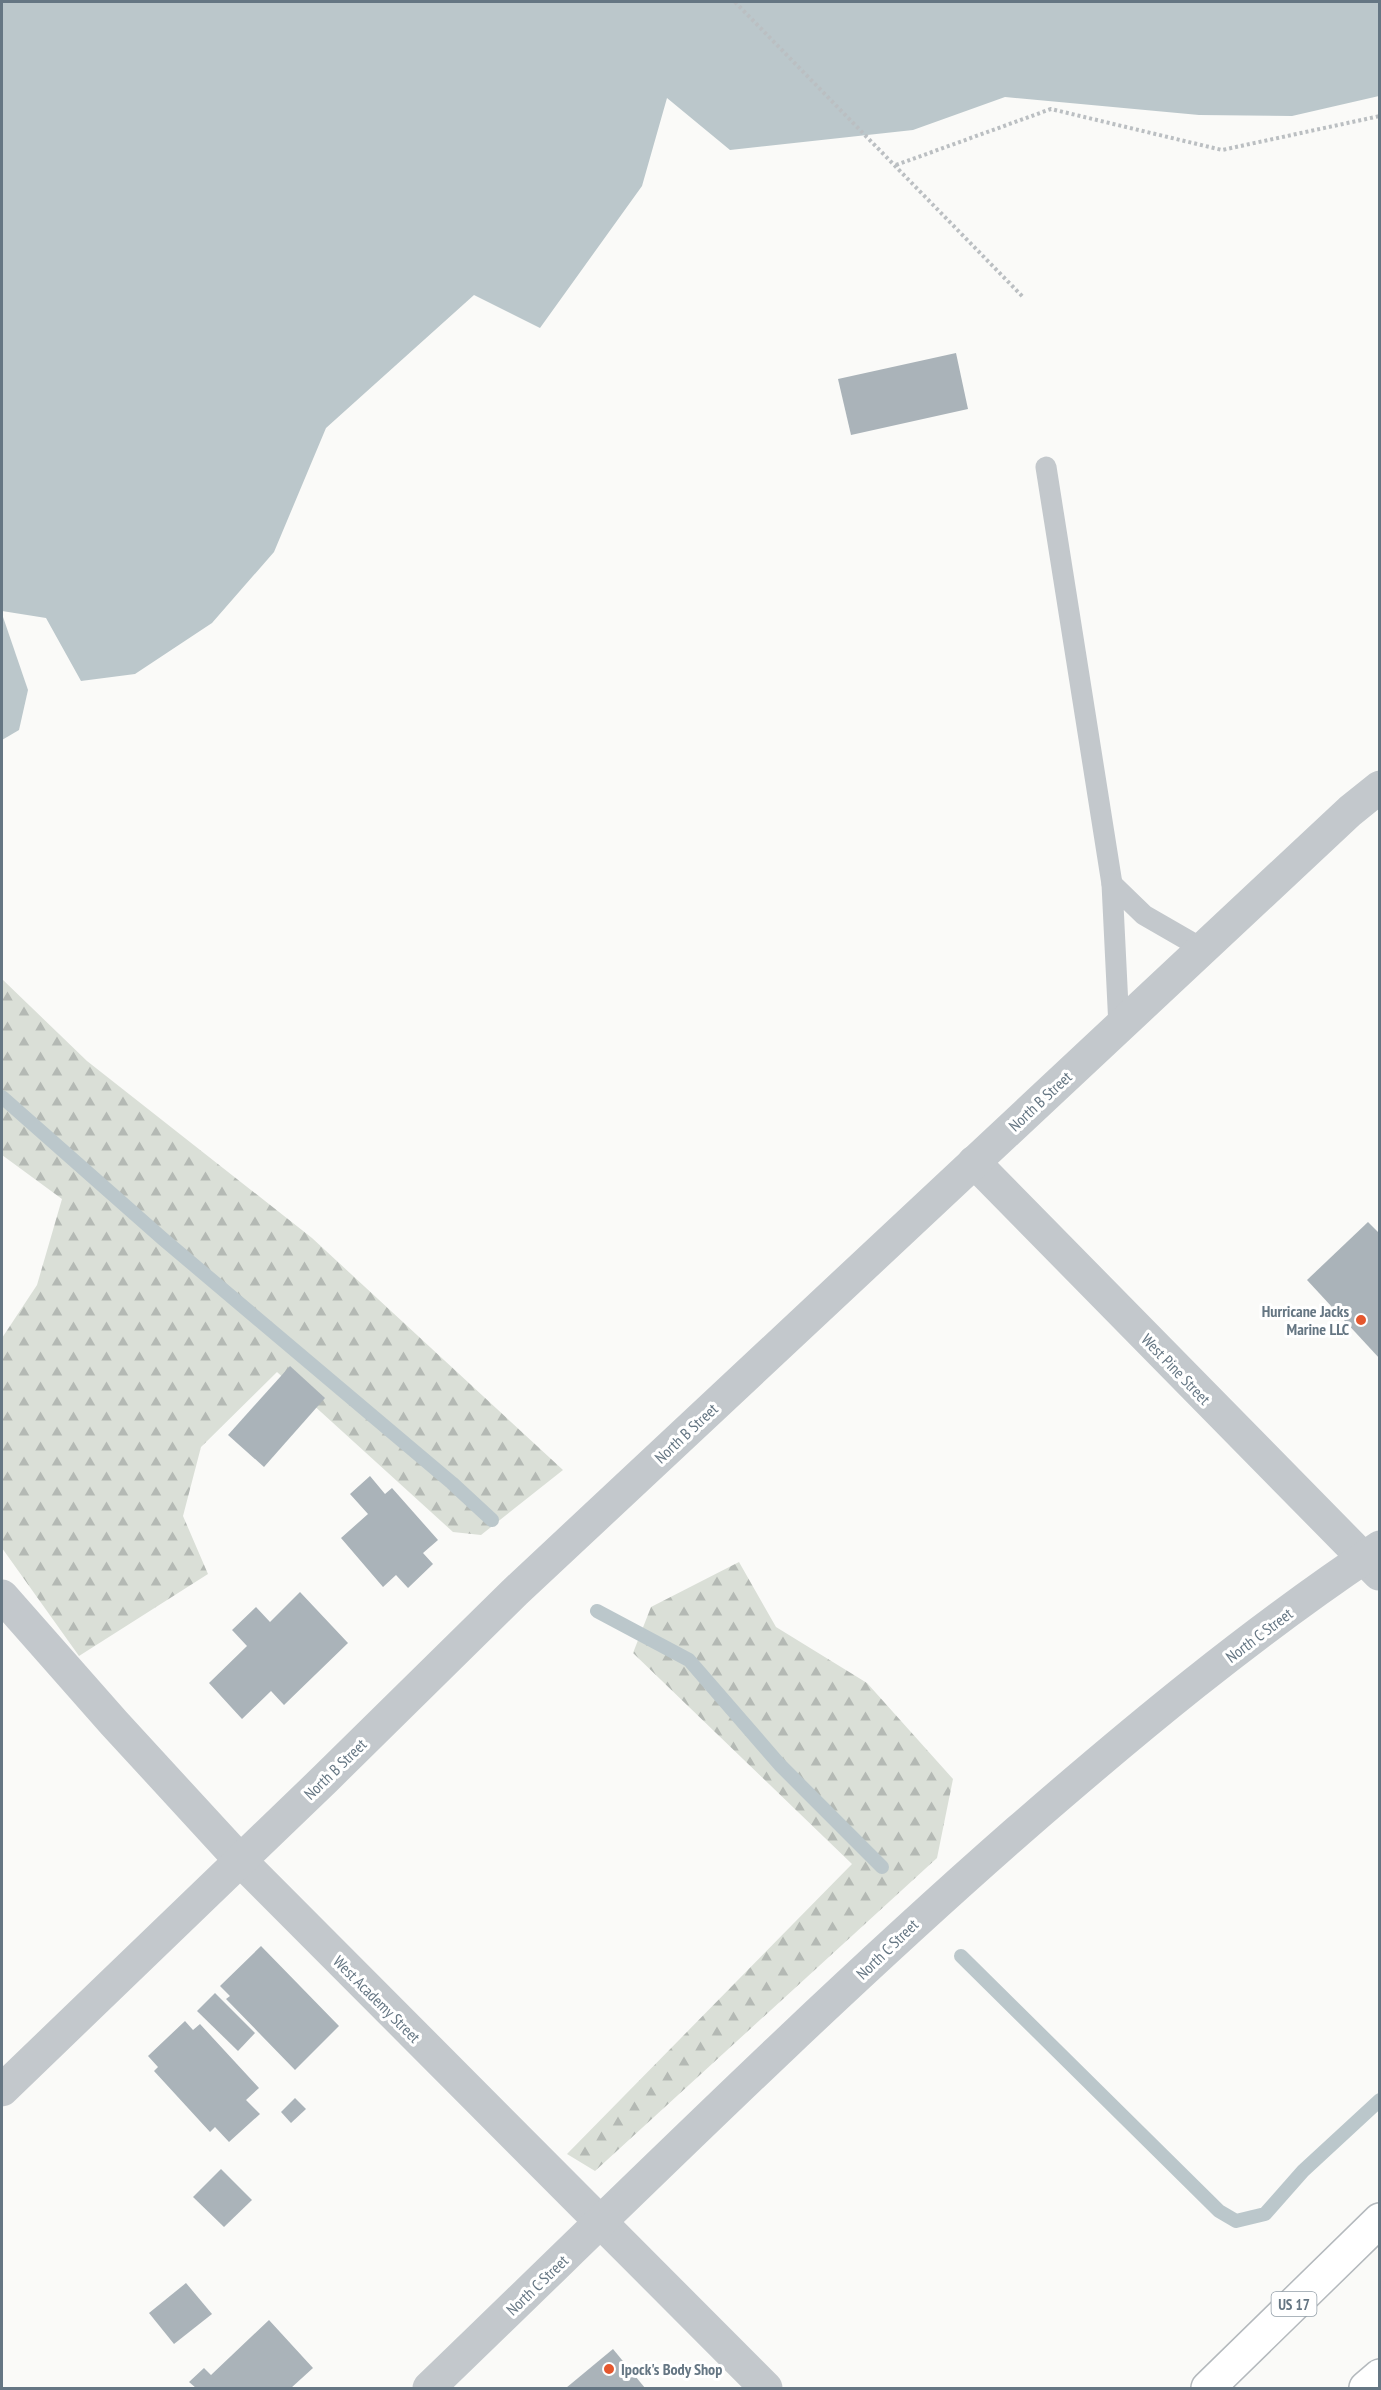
<svg xmlns="http://www.w3.org/2000/svg" width="1381" height="2390" font-family="'PT Sans Narrow',sans-serif">
<style>
.forest{fill:url(#forest-firs)}
.water{fill:#bbc7cb}
.lines{fill:none;stroke-linecap:round;stroke-linejoin:round}
.stream{stroke:#bbc7cb;stroke-width:14}
.building{fill:#aab3b9}
.trunk-casing{stroke:#b4b9bd;stroke-width:36}
.path{stroke:#bbbfc2;stroke-width:4;stroke-dasharray:3 3;stroke-linecap:butt}
.service{stroke:#c3c8cc;stroke-width:21}
.minor{stroke:#c3c8cc;stroke-width:33}
.trunk{stroke:#fff;stroke-width:33}
.poi-dot{fill:#e4572e;stroke:#fff;stroke-width:2}
.labels{text-anchor:middle;dominant-baseline:central;stroke-width:6;stroke-linejoin:round;paint-order:stroke}
.shield{fill:#fff;stroke:#939fa8;stroke-width:1.5}
.shield-label{font-size:15px;font-weight:bold;fill:#657683}
.street-label{font-size:16px;fill:#657683;stroke:#fff}
.poi-label{font-size:16px;font-weight:bold;fill:#657683;stroke:#fff;text-anchor:end}
</style>
<defs>
<pattern id="forest-firs" width="22" height="20" patternUnits="userSpaceOnUse" patternTransform="scale(1.5)"><rect width="22" height="20" fill="#dadfd7"/><path d="M5 1l3.5 6h-7zM16 11l3.5 6h-7z" fill="#b4b9b4"/></pattern>
</defs>
<rect width="100%" height="100%" fill="#fafaf8"/>
<g class="forest">
<path d="M2,979l85,82 225,177 251,232 -82,65 -28,-3 -176,-160 -76,75 -18,69 25,58 -129,82 -77,-108v-210l35,-53 25,-86 -60,-44z"/>
<path d="M739,1562l37,65 91,56 86,96 -16,79 -342,313 -28,-17 285,-290 -219,-211 18,-46z"/>
</g>
<g class="water">
<path d="M2,2h1377v94l-87,20 -93,-1 -194,-18 -92,33 -183,20 -63,-52 -25,88 -102,142 -66,-33 -148,133 -52,124 -62,71 -77,51 -54,7 -35,-63 -44,-7z"/>
<path d="M2,614l26,76 -9,40 -17,10z"/>
</g>
<g class="lines">
<g class="stream">
<path d="M2,1097l161,142 289,244 40,37"/>
<path d="M597,1611l92,49 91,105 102,102"/>
<path d="M961,1956l258,255 17,10 29,-7 38,-43 77,-71"/>
</g>
</g>
<g class="building">
<path d="M956,353l12,56 -117,26 -13,-56z"/>
<path d="M1368,1222l12,12v125l-73,-79z"/>
<path d="M290,1366l35,32 -61,69 -36,-32z"/>
<path d="M370,1476l15,18 7,-6 46,52 -15,13 10,11 -25,24 -12,-13 -13,12 -42,-49 27,-24 -18,-20z"/>
<path d="M300,1592l48,51 -64,62 -13,-14 -29,28 -33,-36 38,-37 -15,-16 24,-23 14,15z"/>
<path d="M261,1946l78,80 -44,44 -69,-71 4,-3 -10,-10z"/>
<path d="M215,1993l40,40 -17,18 -41,-40z"/>
<path d="M185,2021l8,9 7,-6 59,64 -13,12 14,14 -31,28 -14,-15 -5,5 -56,-61 4,-4 -10,-11z"/>
<path d="M295,2098l11,11 -15,14 -10,-11z"/>
<path d="M221,2169l31,31 -28,27 -31,-30z"/>
<path d="M186,2283l26,31 -38,30 -25,-31z"/>
<path d="M269,2320l44,48 -22,20h-95l-7,-6 15,-14 7,7z"/>
<path d="M613,2349l32,39h-79z"/>
</g>
<g class="lines">
<g class="trunk-casing">
<g id="trunk">
<path d="M1208,2388l172,-168"/>
<path d="M1366,2388l14,-12"/>
</g>
</g>
<g class="path">
<path d="M735,2l288,295"/>
<path d="M896,165l155,-56 171,41 158,-34"/>
</g>
<g class="service">
<path d="M1046,467l66,417"/>
<path d="M1119,1027l-7,-143 32,31 59,34"/>
</g>
<g class="minor">
<path d="M974,1162l405,412"/>
<path d="M2,1596l112,127 126,137 526,528"/>
<path d="M2,2090l323,-311 190,-187 835,-781 30,-24"/>
<path d="M429,2388c194,-187 386,-379 589,-557 115,-100 234,-199 362,-284"/>
</g>
<use href="#trunk" class="trunk"/>
</g>
<g class="poi-dot">
<circle cx="1361" cy="1320" r="6"/>
<circle cx="609" cy="2369" r="6"/>
</g>
<g class="labels">
<rect class="shield" x="1271.5" y="2292" width="45" height="24" rx="4.5"/>
<g class="shield-label">
<text x="1294" y="2304">US 17</text>
</g>
<g class="street-label">
<text transform="translate(1040 1101) rotate(-43)">North B Street</text>
<text transform="translate(1176 1369) rotate(46)">West Pine Street</text>
<text transform="translate(686 1433) rotate(-43)">North B Street</text>
<text transform="translate(1259 1635) rotate(-37)">North C Street</text>
<text transform="translate(335 1769) rotate(-44)">North B Street</text>
<text transform="translate(887 1949) rotate(-44)">North C Street</text>
<text transform="translate(377 1999) rotate(45)">West Academy Street</text>
<text transform="translate(537 2285) rotate(-44)">North C Street</text>
</g>
<g class="poi-label">
<text x="1349" y="1311">Hurricane Jacks<tspan x="1349" dy="18">Marine LLC</tspan></text>
<text x="621" y="2369" text-anchor="start">Ipock's Body Shop</text>
</g>
</g>
<rect width="1381" height="2390" fill="none" stroke="#657683" stroke-width="6"/>
</svg>
